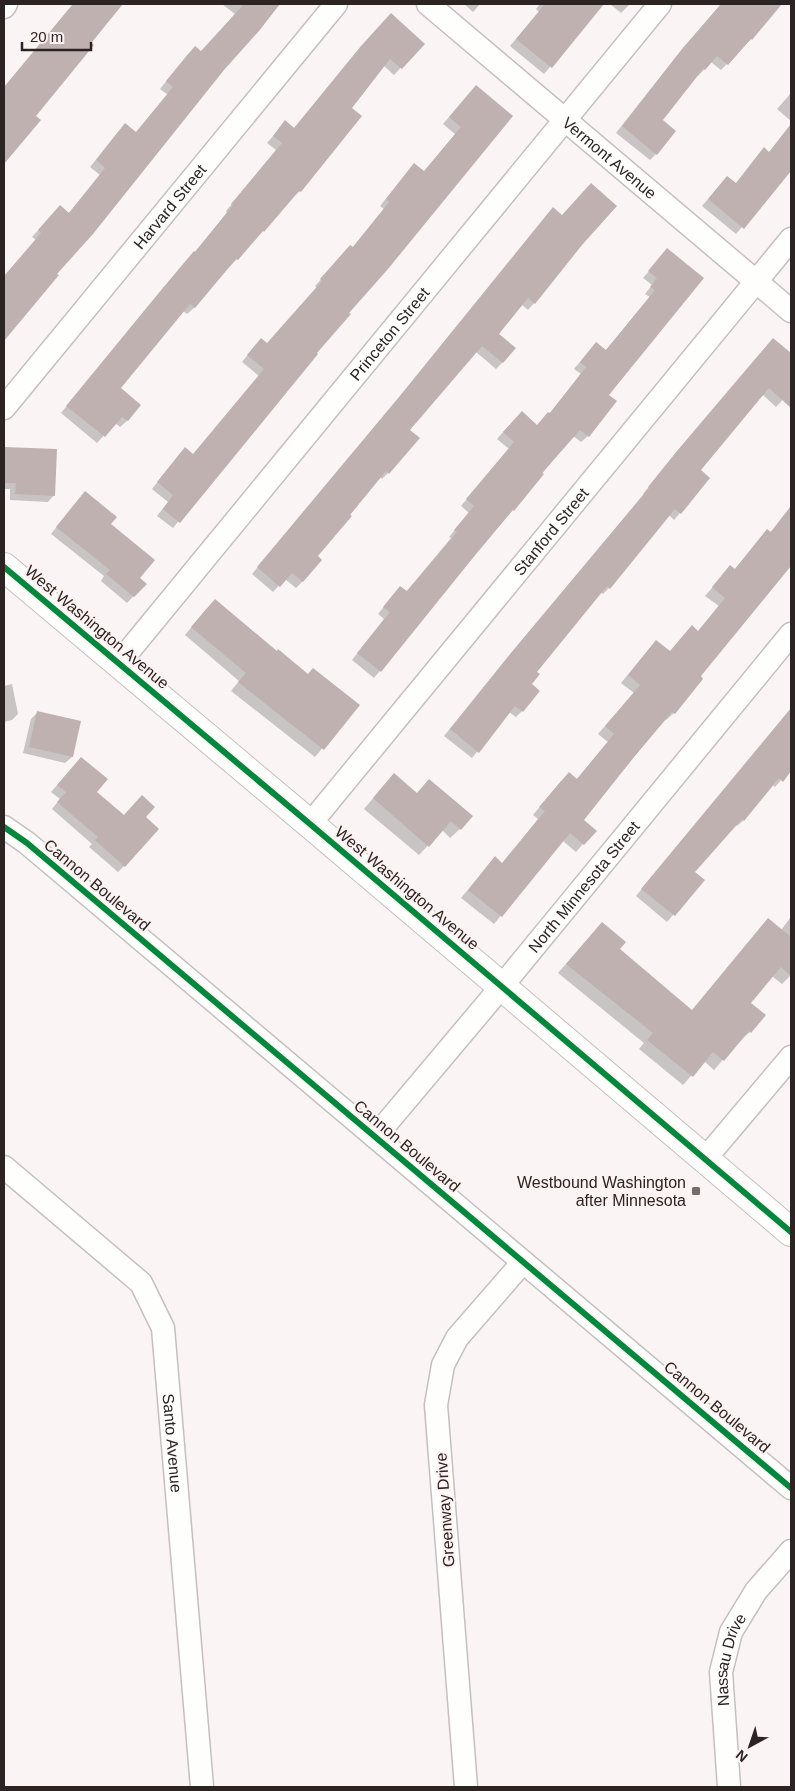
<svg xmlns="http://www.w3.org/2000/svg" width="795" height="1791" font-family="Helvetica,sans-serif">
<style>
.shadow{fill:#0003}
.building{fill:#bfb1af}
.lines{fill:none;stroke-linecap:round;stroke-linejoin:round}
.minor-casing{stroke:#c5bfbe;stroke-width:25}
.major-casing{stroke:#c5bfbe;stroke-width:30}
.minor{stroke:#fefefd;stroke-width:22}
.major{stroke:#fefefd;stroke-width:28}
.cycleway-casing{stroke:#fdf3f1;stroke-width:9}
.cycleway{stroke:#00873e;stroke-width:6}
.poi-dot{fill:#746d6c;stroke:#fdf3f1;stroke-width:2}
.labels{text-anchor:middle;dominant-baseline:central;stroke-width:4.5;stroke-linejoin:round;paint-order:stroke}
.street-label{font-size:16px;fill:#2c2422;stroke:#fdf3f1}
.poi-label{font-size:16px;fill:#2c2422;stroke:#fdf3f1;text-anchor:end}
</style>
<rect width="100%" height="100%" fill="#faf5f4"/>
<g class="shadow">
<path d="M73,4h49l-88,112 -30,44v-72z"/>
<path d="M222,4h57l-55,65 -220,270v-62l32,-37 -4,-3 22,-24 14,1 32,-39 -10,-8 28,-35 7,-7 11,9 32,-39 -8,-6 28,-35 7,-6 6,5 34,-39z"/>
<path d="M464,4h16l-7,8z"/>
<path d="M540,4h63l-59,70 -34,-28 29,-34 -3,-3z"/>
<path d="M610,4h20l-9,9z"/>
<path d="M721,4h56l2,1 -28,34 -30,31 -10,-8 -13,14 -1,-1 -36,46 -5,33 -6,6 -34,-27 60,-76z"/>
<path d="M423,44l-29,31 -10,-9 -33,42 10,8 -61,75 -8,7 -55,61 -7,7 -1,-1 -35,43 -7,6 -4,-3 -64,78 20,16 -12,16 -7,6 -5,-4 -18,20 -36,-30 95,-116 38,-44 33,-40 -1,-2 50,-61 -9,-7 12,-14h15l61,-75z"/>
<path d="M470,93l41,24 -196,236 -142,175 -16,-12 11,-14 -16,-13 27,-34h14l66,-79 -17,-14 13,-16 11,-1 51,-57 -2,-2 29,-33 8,-5 32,-39 -4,-3 28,-35 16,1 31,-38 -12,-10z"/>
<path d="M791,93v28l-14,-12z"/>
<path d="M791,124v45l-55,65 -34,-28 19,-22h14l34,-31z"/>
<path d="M581,244l-47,59 -6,7 -7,-6 -24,30 17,14 -12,15 -6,6 -21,-18 -66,79 -21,43 -6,6 -2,-2 -64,80 4,3 -18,22 -6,6 -11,-9 -12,13 -21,-18 141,-169z"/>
<path d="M667,250l35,28 -95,117 -19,41 -7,6 -8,-6 -199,242 -22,-18 32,-41 -6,-5 16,-20 12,-2 45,-54 -2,-1 20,-24 -8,-7 48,-57 -12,-10 18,-20 22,7 12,-12 32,-40 -7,-5 16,-19 6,-7 9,8 45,-54 -5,-3 7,-9 -9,-7z"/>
<path d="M773,340l18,15v36l-15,16 -14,-13 -63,76 -19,43 -6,7 -5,-5 -60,73 -6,6 -3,-2 -65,80 -13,39 -6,6 -7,-5 -37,46 -28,-22 62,-77 138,-165h-1l28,-35z"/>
<path d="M5,448l49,47 -6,7 -38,-2v-11h-6z"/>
<path d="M79,499l30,25 29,54 7,6 -18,19 -26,-22 3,-5 -53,-42z"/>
<path d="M791,506v58l-92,113 -25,36 -8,7 -1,-1 -83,101 1,24 -7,8 -13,-11 -69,83 -33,-26 27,-32 14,-2 36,-45 -5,-4 28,-34 15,-1 32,-38 -10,-8 36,-41 -13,-10 28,-34 7,-7 13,10 29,-20 21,-26 -14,-10 25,-29 4,3 33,-40 3,3z"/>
<path d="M207,608l70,44 31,23 50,30 -43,52 -84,-66 8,-10 -54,-46z"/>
<path d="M12,684l6,30 -6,6 -8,2v-36z"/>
<path d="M791,709v60l-16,18 -3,-3 -28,36 -7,6 -2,-2 -42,48 10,8 -36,42 -31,-26z"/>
<path d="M38,712l34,45 -7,6 -42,-10 8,-34z"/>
<path d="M75,765l20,27 28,24 21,1 -20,49 -6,6 -29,-25 3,-3 -40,-35 8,-10 -9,-7z"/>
<path d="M430,781l30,48 -10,9 -8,-8 -23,25 -55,-46 21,-25 32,10z"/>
<path d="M791,917v58l-9,9 -10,-8 -23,27 1,29 -10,8 -26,30 -10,-9 -21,24 -44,-36 5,-6 -86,-70 35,-40 25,16 74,62 89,-81z"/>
</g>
<g class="building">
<path d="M73,4h50l-32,39 3,2 -58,71 5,4 -37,44v-77z"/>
<path d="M244,4h36l-21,27 -35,39 -131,164 -36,40 2,1 -55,66v-65l37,-43 -3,-3 22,-25 9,8 36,-45 -9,-8 29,-37 11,9 37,-45 -7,-6 29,-35 6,5z"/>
<path d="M545,4h59l-52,64 -36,-29z"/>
<path d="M721,4h61l-30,36 -1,-1 -23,26 -11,-9 -12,14 -2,-1 -40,51 13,11 -19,24 -35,-29 60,-77z"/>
<path d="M391,13l34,31 -23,25 -12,-10 -38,49 10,8 -61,76 -2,-1 -35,41 -1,-1 -25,29 -2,-1 -41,49 -5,-4 -69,84 20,17 -13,16 -6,-4 -17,20 -39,-31 96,-117 32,-38 1,1 38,-47 -2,-1 51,-61 -9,-7 12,-16 9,8 67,-82z"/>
<path d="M476,85l37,31 -125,153 -39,44 2,1 -34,39 1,1 -138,169 -17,-14 10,-14 -16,-13 28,-35 8,7 71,-85 -17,-14 14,-17 6,5 55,-62 -2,-2 30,-34 3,2 36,-45 -3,-3 28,-36 10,8 37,-44 -12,-10z"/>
<path d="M791,124v47l-47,58 -36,-30 19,-23 9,7 28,-36 5,5z"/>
<path d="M591,183l26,23 -35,39 -47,59 -7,-6 -29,36 17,14 -13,15 -21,-17 -72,84 10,8 -31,36 -3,-3 -36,44 2,1 -34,40 4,4 -19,22 -11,-9 -12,14 -23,-20 142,-170 154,-190 9,8z"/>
<path d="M667,248l37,30 -95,117 8,6 -28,36 -9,-7 -38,43 2,1 -30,37 -1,-1 -37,44 -95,118 -24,-19 33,-41 -7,-5 17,-21 7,5 50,-59 -3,-2 20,-24 -8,-7 48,-57 -11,-10 19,-21 15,14 11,-13 2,1 36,-46 -6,-5 16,-20 10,8 49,-60 -5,-3 7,-9 -9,-7z"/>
<path d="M773,338l18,15v55l-22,-20 -68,82 9,8 -29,36 -6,-5 -65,80 -3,-3 -70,86 3,2 -8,10 8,7 -17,21 -8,-6 -36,47 -29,-24 62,-77 137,-164 -1,-1 29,-36z"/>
<path d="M4,447l53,2 -2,47 -40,-2 1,-11h-12z"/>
<path d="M85,491l32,26 -6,7 44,36 -15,18 7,6 -13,13 -28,-23 4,-4 -54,-43z"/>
<path d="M791,506v60l-90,110 2,3 -28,35 -3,-2 -38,45 -50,63 13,11 -13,14 -14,-12 -68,84 -34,-27 27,-34 7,7 43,-52 -6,-4 30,-35 8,7 37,-45 -9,-8 35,-41 -12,-10 28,-35 14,11 22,-26 6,6 27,-33 -13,-11 18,-22 5,4 32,-40 4,3z"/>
<path d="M215,599l62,52 1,-2 30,25 5,-6 47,37 -36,45 -86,-68 8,-9 -55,-46z"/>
<path d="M791,708v63l-8,11 -4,-4 -35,43 -2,-2 -47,53 10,8 -30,36 -34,-27z"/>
<path d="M37,711l44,10 -8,36 -44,-10z"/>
<path d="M81,757l27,22 -11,13 27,23 18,-20 13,12 -9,10 13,12 -34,38 -30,-27 3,-3 -41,-35 9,-10 -9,-7z"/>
<path d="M394,773l23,20 12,-14 44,37 -12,14 -10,-9 -22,26 -56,-49z"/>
<path d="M768,918l23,19v39l-10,-9 -30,36 15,12 -15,18 -2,-2 -25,30 -11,-9 -20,25 -46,-37 6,-7 -87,-69 36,-42 24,20 -6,7 72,61z"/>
</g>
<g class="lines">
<g class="minor-casing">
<g id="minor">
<path id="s1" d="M428,4l363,307"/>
<path d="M4,7l2,-3"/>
<path id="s2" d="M4,408l332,-404"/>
<path id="s3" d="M119,663l541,-659"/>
<path id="s4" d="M310,824l481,-585"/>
<path d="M4,827l23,16 764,645"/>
<path id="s5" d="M375,1137l127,-151 289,-352"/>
<path d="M705,1159l86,-102"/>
<path id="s6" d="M4,1167l137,116 22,45 39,459"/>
<path d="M466,1787l-30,-382 7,-40 14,-27 66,-76"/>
<path id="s7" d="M729,1787l-8,-115 10,-40 25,-41 35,-40"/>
</g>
</g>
<g class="major-casing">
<path id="major" d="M4,567l306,257 481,408"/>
</g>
<use href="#minor" class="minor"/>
<use href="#major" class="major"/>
<g class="cycleway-casing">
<g id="cycleway">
<path d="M4,567l306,257 481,408"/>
<path d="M4,827l23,16 764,645"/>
</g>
</g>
<use href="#cycleway" class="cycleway"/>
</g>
<rect class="poi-dot" x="691" y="1186" width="10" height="10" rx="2.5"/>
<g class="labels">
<g class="street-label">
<text stroke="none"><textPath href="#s1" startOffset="238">Vermont Avenue</textPath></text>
<text stroke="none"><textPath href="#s2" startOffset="261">Harvard Street</textPath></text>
<text stroke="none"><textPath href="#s3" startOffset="426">Princeton Street</textPath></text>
<text stroke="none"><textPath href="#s4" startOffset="379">Stanford Street</textPath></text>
<text transform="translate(97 627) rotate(40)">West Washington Avenue</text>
<text transform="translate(97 885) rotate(40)">Cannon Boulevard</text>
<text stroke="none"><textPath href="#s5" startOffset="326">North Minnesota Street</textPath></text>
<text transform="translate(407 888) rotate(40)">West Washington Avenue</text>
<text transform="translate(407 1146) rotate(40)">Cannon Boulevard</text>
<text transform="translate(717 1407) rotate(40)">Cannon Boulevard</text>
<text stroke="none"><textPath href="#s6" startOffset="345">Santo Avenue</textPath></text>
<text transform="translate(445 1510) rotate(-94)">Greenway Drive</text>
<text stroke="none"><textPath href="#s7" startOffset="129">Nassau Drive</textPath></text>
</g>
<g class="poi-label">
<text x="686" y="1182">Westbound Washington<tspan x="686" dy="18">after Minnesota</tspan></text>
</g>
</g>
<rect width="795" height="1791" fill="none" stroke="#2c2422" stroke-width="10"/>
<g transform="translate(750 1746) rotate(220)" stroke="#fdf3f1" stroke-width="4" paint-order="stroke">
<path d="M0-4L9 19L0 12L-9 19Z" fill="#2c2422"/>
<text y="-8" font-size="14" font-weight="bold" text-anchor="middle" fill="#2c2422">N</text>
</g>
<path d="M22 42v8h69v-8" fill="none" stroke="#2c2422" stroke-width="2.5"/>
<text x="30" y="42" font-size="15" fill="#2c2422" stroke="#fdf3f1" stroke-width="4" paint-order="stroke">20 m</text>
</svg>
